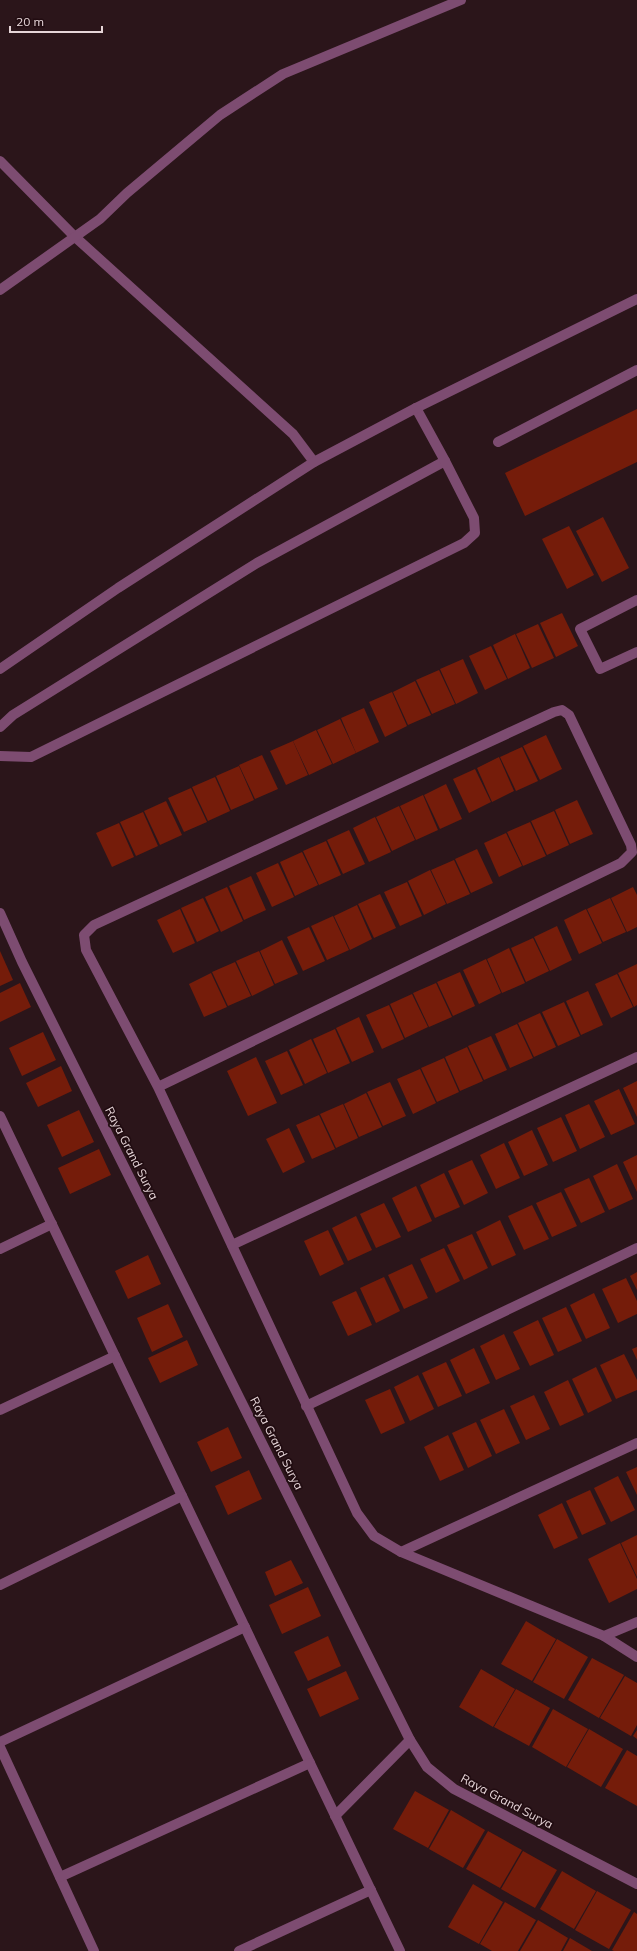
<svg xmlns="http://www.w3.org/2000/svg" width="637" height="1951" font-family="Mulish,sans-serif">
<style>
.building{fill:#751c0a}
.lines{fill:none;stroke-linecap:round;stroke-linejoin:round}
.lane{stroke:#7d4c71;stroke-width:10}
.street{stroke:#7d4c71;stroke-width:10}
.labels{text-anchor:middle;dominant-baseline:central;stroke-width:3.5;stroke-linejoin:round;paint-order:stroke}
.street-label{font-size:12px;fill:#e6d5d8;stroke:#210c11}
</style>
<rect width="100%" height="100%" fill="#2b151a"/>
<g class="building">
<path d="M637,409v53l-112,54 -20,-43z"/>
<path d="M603,517l26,51 -27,14 -26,-51z"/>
<path d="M569,526l25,49 -27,14 -25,-50z"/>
<path d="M562,613l16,33 -22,11 -16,-34z"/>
<path d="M538,624l16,34 -22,10 -16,-34z"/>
<path d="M515,634l15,34 -22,11 -15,-34z"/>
<path d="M491,646l16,33 -22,11 -16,-34z"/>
<path d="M463,659l15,34 -22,11 -16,-35z"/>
<path d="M439,670l16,34 -23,10 -16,-34z"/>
<path d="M415,681l16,34 -23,10 -15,-33z"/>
<path d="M392,692l15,34 -22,11 -16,-35z"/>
<path d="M364,708l15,34 -23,11 -15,-35z"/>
<path d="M340,719l16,34 -23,11 -16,-34z"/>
<path d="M316,730l16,34 -23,11 -16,-34z"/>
<path d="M546,735l16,34 -22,11 -17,-34z"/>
<path d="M293,741l15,34 -22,10 -16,-34z"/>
<path d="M522,747l16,34 -22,10 -16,-34z"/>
<path d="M262,755l16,34 -23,10 -16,-34z"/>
<path d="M499,757l15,34 -22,11 -15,-34z"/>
<path d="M239,766l15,34 -23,10 -15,-34z"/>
<path d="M475,769l16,33 -22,11 -16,-34z"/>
<path d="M215,777l15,34 -22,10 -16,-34z"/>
<path d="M446,784l16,35 -22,10 -16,-34z"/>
<path d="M191,788l16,34 -23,10 -16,-34z"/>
<path d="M423,795l15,35 -22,10 -16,-34z"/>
<path d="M577,800l16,34 -23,10 -15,-34z"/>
<path d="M166,801l16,34 -22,10 -16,-34z"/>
<path d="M399,806l16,34 -23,11 -16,-34z"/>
<path d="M554,811l15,34 -22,10 -16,-34z"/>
<path d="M143,812l15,34 -22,10 -16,-34z"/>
<path d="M375,817l16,35 -22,10 -16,-34z"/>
<path d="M530,822l16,34 -23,10 -16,-34z"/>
<path d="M119,823l15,34 -22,10 -16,-34z"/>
<path d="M349,830l16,34 -22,10 -16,-34z"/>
<path d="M506,833l16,33 -23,11 -15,-34z"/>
<path d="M326,841l15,34 -22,10 -16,-34z"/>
<path d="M477,849l16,34 -22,10 -16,-34z"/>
<path d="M302,852l16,33 -23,11 -15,-34z"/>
<path d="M454,860l16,34 -23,10 -16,-34z"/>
<path d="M278,863l16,34 -22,10 -16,-34z"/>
<path d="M430,870l16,34 -22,11 -16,-34z"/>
<path d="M251,876l15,34 -22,10 -15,-34z"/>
<path d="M407,882l15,34 -22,10 -16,-34z"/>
<path d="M227,887l16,34 -22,11 -16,-35z"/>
<path d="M633,887l4,8v32l-10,5 -16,-34z"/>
<path d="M380,894l16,34 -22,10 -16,-34z"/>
<path d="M203,898l16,33 -22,11 -16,-34z"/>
<path d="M610,898l16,34 -23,10 -16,-33z"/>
<path d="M357,905l15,34 -22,11 -16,-34z"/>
<path d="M180,909l15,34 -22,10 -16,-33z"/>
<path d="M586,909l16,34 -23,11 -15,-34z"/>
<path d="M333,916l16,34 -22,10 -16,-34z"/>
<path d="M557,926l15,34 -22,11 -16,-34z"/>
<path d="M309,927l16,34 -22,10 -16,-34z"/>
<path d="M533,938l16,33 -23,11 -15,-34z"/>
<path d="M282,940l16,34 -23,10 -15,-33z"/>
<path d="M509,948l16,35 -23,10 -15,-34z"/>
<path d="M0,951l13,29 -13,6z"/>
<path d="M259,951l15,34 -22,11 -16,-35z"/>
<path d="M486,959l15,34 -22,11 -16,-34z"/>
<path d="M235,962l16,34 -23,10 -16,-34z"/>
<path d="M637,964v41l-3,2 -16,-34z"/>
<path d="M460,972l15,34 -22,10 -16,-34z"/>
<path d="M211,973l16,34 -23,10 -15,-33z"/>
<path d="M617,974l16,33 -22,11 -16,-34z"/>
<path d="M20,983l11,24 -31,15v-29z"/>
<path d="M436,983l16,34 -23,10 -16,-34z"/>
<path d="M588,991l15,34 -22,10 -15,-34z"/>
<path d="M412,994l16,33 -23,11 -15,-34z"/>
<path d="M564,1002l16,34 -22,10 -16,-34z"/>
<path d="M389,1005l15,34 -22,10 -16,-34z"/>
<path d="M540,1013l16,34 -22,10 -16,-34z"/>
<path d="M359,1017l15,35 -22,10 -16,-34z"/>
<path d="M517,1024l16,34 -23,10 -15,-34z"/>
<path d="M335,1029l15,34 -22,10 -15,-34z"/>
<path d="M43,1032l13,28 -34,16 -13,-28z"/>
<path d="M491,1036l16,34 -23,10 -16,-34z"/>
<path d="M311,1039l16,34 -22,11 -16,-34z"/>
<path d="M467,1047l16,34 -23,10 -15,-34z"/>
<path d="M287,1051l16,34 -22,10 -16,-34z"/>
<path d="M256,1057l21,46 -29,13 -21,-45z"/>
<path d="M444,1058l15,34 -22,10 -16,-34z"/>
<path d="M61,1066l11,25 -34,16 -12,-24z"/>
<path d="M420,1069l16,34 -23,11 -16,-35z"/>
<path d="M637,1081v36l-14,-29z"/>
<path d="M390,1082l16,34 -23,10 -16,-34z"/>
<path d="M619,1089l16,35 -24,11 -17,-34z"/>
<path d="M366,1093l16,34 -23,10 -15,-33z"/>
<path d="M343,1104l15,34 -22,10 -16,-34z"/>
<path d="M589,1104l16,33 -25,12 -15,-34z"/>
<path d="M79,1110l15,32 -32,15 -15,-32z"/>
<path d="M319,1115l16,34 -23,10 -16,-34z"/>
<path d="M561,1117l16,34 -24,11 -16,-34z"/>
<path d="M289,1128l16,34 -22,11 -17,-34z"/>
<path d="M532,1130l16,35 -24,11 -16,-34z"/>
<path d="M504,1143l16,35 -24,11 -16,-34z"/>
<path d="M99,1149l12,26 -41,19 -12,-26z"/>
<path d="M637,1155v37l-14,-30z"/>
<path d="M472,1160l16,33 -24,12 -16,-34z"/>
<path d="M617,1164l16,35 -24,11 -16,-34z"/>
<path d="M444,1173l16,34 -25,11 -15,-33z"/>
<path d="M589,1178l16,34 -24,11 -17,-34z"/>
<path d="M416,1186l16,35 -24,11 -16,-34z"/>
<path d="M561,1192l16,34 -25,11 -16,-34z"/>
<path d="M384,1203l17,34 -25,11 -16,-34z"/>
<path d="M532,1205l17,34 -25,11 -16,-34z"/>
<path d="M356,1216l16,34 -24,11 -16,-33z"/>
<path d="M500,1220l16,35 -24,11 -16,-34z"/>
<path d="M328,1230l16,34 -24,12 -16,-35z"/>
<path d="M472,1234l16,34 -24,12 -17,-35z"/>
<path d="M444,1248l16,33 -24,12 -16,-34z"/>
<path d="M148,1255l13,29 -33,15 -13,-28z"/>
<path d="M412,1264l16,34 -24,11 -16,-34z"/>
<path d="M637,1272v18l-7,-14z"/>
<path d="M384,1277l16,34 -24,12 -16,-35z"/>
<path d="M626,1278l11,23v13l-19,9 -16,-34z"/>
<path d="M356,1291l16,34 -24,11 -16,-34z"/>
<path d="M594,1293l16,35 -24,11 -16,-34z"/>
<path d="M168,1304l15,33 -31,15 -15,-34z"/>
<path d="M566,1307l16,34 -24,11 -16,-34z"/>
<path d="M538,1320l16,35 -24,11 -17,-34z"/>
<path d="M504,1334l16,35 -24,11 -16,-34z"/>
<path d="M187,1340l11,25 -38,18 -12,-25z"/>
<path d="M637,1347v13l-5,-11z"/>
<path d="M474,1348l16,35 -24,11 -16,-34z"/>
<path d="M624,1354l13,26v10l-21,9 -16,-34z"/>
<path d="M446,1362l16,34 -24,11 -16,-34z"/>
<path d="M596,1367l16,34 -24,12 -16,-34z"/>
<path d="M418,1375l16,34 -24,12 -16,-34z"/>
<path d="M568,1380l16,35 -24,11 -16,-34z"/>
<path d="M390,1389l15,34 -24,11 -16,-34z"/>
<path d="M534,1395l16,34 -24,11 -16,-34z"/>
<path d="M504,1409l16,34 -24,11 -16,-34z"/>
<path d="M476,1422l16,34 -24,12 -16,-35z"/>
<path d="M228,1427l14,31 -31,14 -14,-30z"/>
<path d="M448,1435l16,35 -24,11 -16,-34z"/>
<path d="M637,1467v28l-11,-23z"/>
<path d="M249,1470l13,29 -34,16 -13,-29z"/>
<path d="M618,1476l17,34 -24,12 -17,-34z"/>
<path d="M590,1490l16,34 -24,11 -16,-34z"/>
<path d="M562,1503l16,35 -24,11 -16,-34z"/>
<path d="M637,1535v42l-16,-34z"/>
<path d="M620,1543l17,36v10l-28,14 -21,-44z"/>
<path d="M291,1560l12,23 -28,13 -10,-24z"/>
<path d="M308,1587l13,29 -39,18 -13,-29z"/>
<path d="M526,1621l30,18 -24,42 -31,-17z"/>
<path d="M328,1636l13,30 -33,15 -14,-29z"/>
<path d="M557,1639l31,18 -24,42 -31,-17z"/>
<path d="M592,1658l32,17 -25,43 -31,-18z"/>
<path d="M481,1669l34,20 -22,38 -34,-20z"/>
<path d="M346,1671l13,28 -39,18 -13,-28z"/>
<path d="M625,1676l12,7v42l-6,11 -31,-18z"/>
<path d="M516,1689l34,19 -21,38 -35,-19z"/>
<path d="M553,1709l35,20 -22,38 -34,-20z"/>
<path d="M589,1729l34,20 -22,38 -34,-20z"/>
<path d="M637,1730v9l-4,-3z"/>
<path d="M627,1750l10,6v50l-32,-18z"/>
<path d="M415,1791l34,19 -21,38 -35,-19z"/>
<path d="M451,1810l34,20 -22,38 -34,-19z"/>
<path d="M488,1831l34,19 -22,38 -34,-19z"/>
<path d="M523,1851l34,19 -22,38 -34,-19z"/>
<path d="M562,1871l34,20 -22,38 -34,-20z"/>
<path d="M473,1884l30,18 -24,42 -31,-17z"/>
<path d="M597,1891l34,19 -22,39 -34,-19z"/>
<path d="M505,1902l31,18 -18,31h-26l-12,-7z"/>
<path d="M634,1912l3,2v37h-23l-2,-1z"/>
<path d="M538,1920l30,18 -7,13h-41z"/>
<path d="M570,1938l22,13h-29z"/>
</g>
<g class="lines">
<g class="lane">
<path d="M498,442l139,-72"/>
<path d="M0,727l13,-12 244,-152 188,-102"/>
<path d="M0,756l31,1 433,-214 11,-10 -1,-15 -29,-57 -29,-53"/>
</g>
<g class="street">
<path d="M0,161l74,75 219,198 21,28"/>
<path d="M0,290l100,-71 27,-26 93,-78 63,-41 178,-74"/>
<path d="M637,600l-57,29 20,40 37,-17"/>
<path d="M0,669l118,-81 196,-126 102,-54 221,-109"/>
<path d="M0,913l22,49 388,778 17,27 27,22 183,95"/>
<path d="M158,1087l463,-224 11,-11 -1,-7 -62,-130 -7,-5 -8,2 -460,213 -10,10 2,15 72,137 199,426 17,23 27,16 203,84 33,21"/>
<path d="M0,1116l400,835"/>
<path d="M232,1245l405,-188"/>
<path d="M0,1249l52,-25"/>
<path d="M306,1406l331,-158"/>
<path d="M0,1410l115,-54"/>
<path d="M401,1552l236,-109"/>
<path d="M0,1585l182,-89"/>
<path d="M604,1636l33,-14"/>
<path d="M0,1742l245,-115"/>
<path d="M0,1747l94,204"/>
<path d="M335,1816l75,-76"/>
<path d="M60,1877l250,-114"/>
<path d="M239,1951l132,-61"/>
</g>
</g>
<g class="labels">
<g class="street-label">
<text transform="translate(132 1153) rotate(63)">Raya Grand Surya</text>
<text transform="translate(277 1443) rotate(63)">Raya Grand Surya</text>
<text transform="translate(507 1801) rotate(28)">Raya Grand Surya</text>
</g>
</g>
<path d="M10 26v6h92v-6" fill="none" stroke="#e6d5d8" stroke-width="2"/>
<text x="16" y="26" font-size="12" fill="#e6d5d8" stroke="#210c11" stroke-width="3" paint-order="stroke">20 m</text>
</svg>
